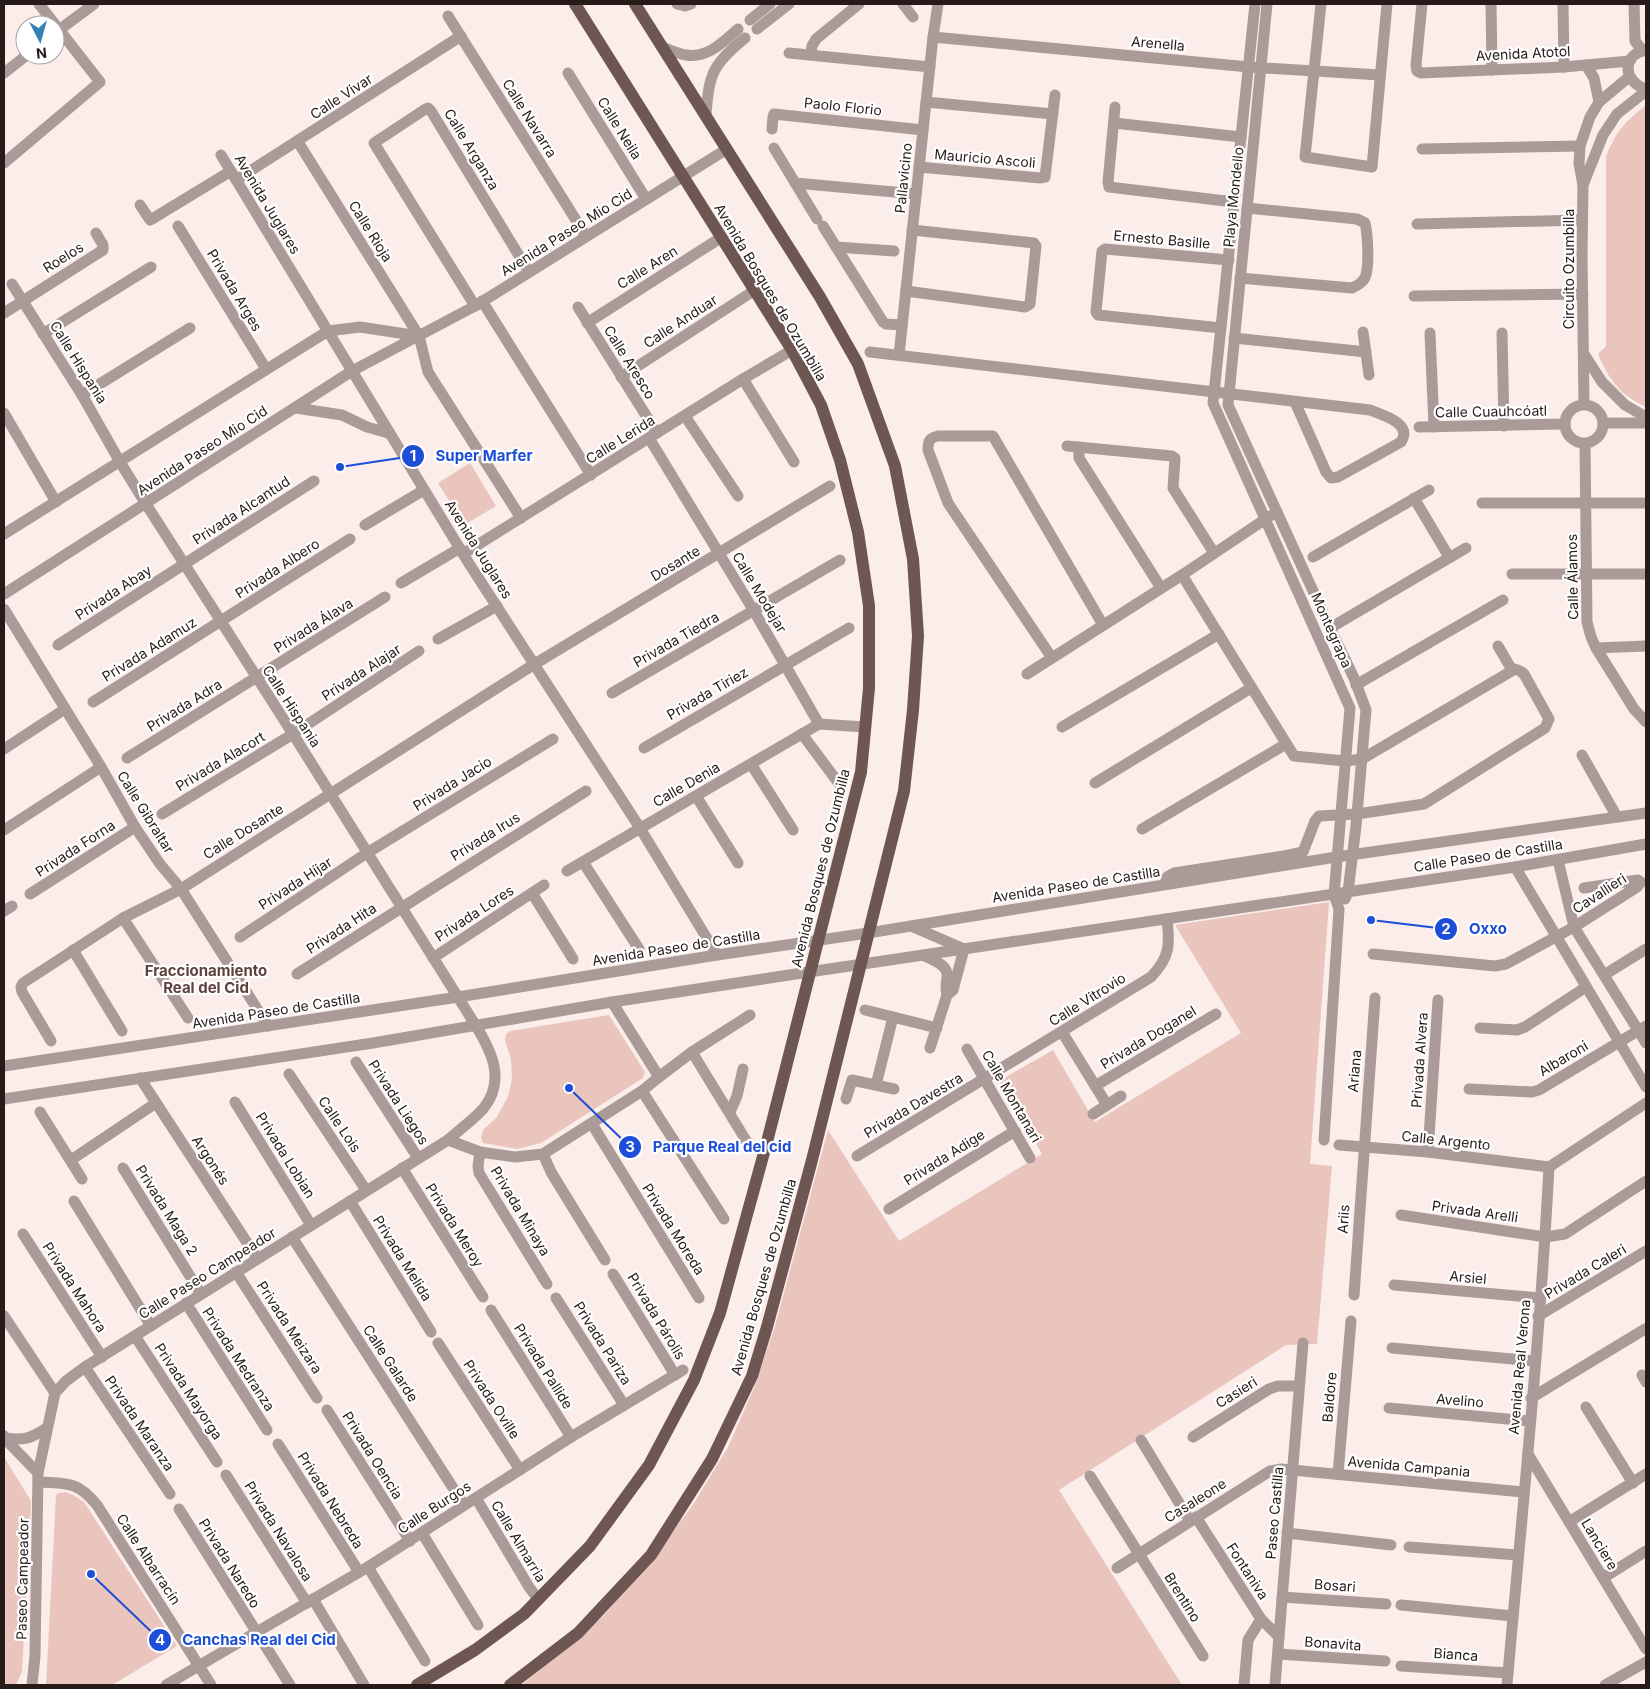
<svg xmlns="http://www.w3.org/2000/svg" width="1650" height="1689" font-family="Inter,sans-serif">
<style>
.green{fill:#e9c5be}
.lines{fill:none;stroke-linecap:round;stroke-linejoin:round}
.minor{stroke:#aa9b99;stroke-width:11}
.major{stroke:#6e5652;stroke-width:12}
.labels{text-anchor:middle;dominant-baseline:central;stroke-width:4.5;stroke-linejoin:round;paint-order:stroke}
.street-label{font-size:14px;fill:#261b18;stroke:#fff}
.neighbourhood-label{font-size:15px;font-weight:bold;fill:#5e423d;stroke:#fff}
.leader{fill:none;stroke:#1d4ed8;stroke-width:2}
.callout-dot{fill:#1d4ed8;stroke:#fff;stroke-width:2}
.mark-label{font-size:15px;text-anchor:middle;font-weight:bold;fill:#fff}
.callout-label{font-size:15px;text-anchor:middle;font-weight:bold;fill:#1d4ed8;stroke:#fff;stroke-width:4.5;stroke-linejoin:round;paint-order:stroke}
</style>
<rect width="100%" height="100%" fill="#fbedea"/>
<g class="green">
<path d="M1646,105v302c-27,-13 -36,-26 -48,-53l8,-8v-189c10,-26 19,-35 40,-52z"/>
<path d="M470,463l26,43 -32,19 -26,-42z"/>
<path d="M1329,902l-19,262 22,2 -15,178 -31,1 -227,145 123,195h-660l81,-69 45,-51 46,-62 34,-56 26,-59 21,-62 53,-196 71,111 143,-87 -43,-73 54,-31 42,72 146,-89 -66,-108z"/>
<path d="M609,1015l36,57 -2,6 -102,65 -24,6 -34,-6 -2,-5 2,-8 13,-12 12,-21 4,-18 -1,-19 -6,-20 1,-6 4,-3z"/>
<path d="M4,1457l27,44 -9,171 -6,13h-12z"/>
<path d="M65,1492l8,3 11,7 93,144 -65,39h-66l10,-190 3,-2z"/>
</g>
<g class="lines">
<g class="minor">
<path d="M677,4l8,2 6,-2"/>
<path d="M903,4l10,13"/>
<path d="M1255,4l-42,399 137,305 -16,187 5,14 -15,231"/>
<path d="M1267,4l-39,401 102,223 24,50 12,32 -10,116 -8,66 -3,7"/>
<path d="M1321,4l-16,153 67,10 15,-163"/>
<path d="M1422,4l-6,61 1,6 4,2 143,-6 66,-6"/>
<path d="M1491,4l1,66"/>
<path d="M1563,4l1,63"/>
<path d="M1634,4l1,37 7,9"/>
<path d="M448,16l138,220"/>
<path d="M750,20l20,-16"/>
<path d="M757,29l32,-25"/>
<path d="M55,33l39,-29"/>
<path d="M933,37l316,30 131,8"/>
<path d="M662,47c8,3 16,7 24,8 21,4 37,-13 52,-26"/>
<path d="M1646,50c-25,5 -23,32 0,39"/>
<path d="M789,53l141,14"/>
<path d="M811,54l1,-8 4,-7 43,-35"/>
<path d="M1586,65l8,13 5,24"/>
<path d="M4,73l23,-18"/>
<path d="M568,73l78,126"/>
<path d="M926,102l127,12"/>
<path d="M1115,107l-7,75 1,5 125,15"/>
<path d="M706,115c3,-41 6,-50 39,-77"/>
<path d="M1114,123l127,14"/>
<path d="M772,129l1,-12 1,-3 149,16"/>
<path d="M298,142l121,194 9,36 93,146"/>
<path d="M774,148l43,71"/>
<path d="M1422,149l158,-3"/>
<path d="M221,155l247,407 172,266 77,127"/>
<path d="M4,163l96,-81 -61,-78"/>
<path d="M919,167l121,11 5,-1 10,-82"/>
<path d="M236,180l225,-144"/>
<path d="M795,183l121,11"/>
<path d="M1583,185l20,-50 14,-21 29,-23"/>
<path d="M140,205l10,15 2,-1 79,-48"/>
<path d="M1417,224l165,-4"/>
<path d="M178,226l88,143"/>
<path d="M823,226l60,96 3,2 16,1"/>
<path d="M836,247l58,4"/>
<path d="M1240,278l112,10c6,-3 12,-6 14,-13 3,-11 2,-40 -1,-52l-8,-4 -110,-11"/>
<path d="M12,284l70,111 38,67 26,42 147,230 183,292c16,26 30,55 7,83 -10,11 -24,21 -35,31l-363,227 -19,14 -11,12 -17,80 -3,183 -3,29"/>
<path d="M906,291l119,16 5,-3 6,-58 -2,-3 -122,-13"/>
<path d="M1414,296l169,-2"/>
<path d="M482,301l109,174"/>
<path d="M475,306l-101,-163 50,-33 4,-2 3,3 98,161"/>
<path d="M578,307l79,126"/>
<path d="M4,313l99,-63v-5l-7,-12"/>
<path d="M587,323l135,-86"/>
<path d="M1221,328l-123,-13 -2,-3 6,-61 3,-2 124,11"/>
<path d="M1363,332l6,43"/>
<path d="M1430,333l4,94"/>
<path d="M1502,333l2,93"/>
<path d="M43,334l108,-67"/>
<path d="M1234,338l132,14"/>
<path d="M870,352l500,58c12,5 43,13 31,32l-63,35 -7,1 -5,-6 -31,-70"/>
<path d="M1584,354l18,28 23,23 21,12"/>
<path d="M899,355l34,-318 5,-33"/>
<path d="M621,377l134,-87"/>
<path d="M743,379l51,83"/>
<path d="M82,395l108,-67"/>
<path d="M1584,404l-2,-149 1,-70 -4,-21 1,-18 10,-29 9,-15 30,-25"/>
<circle cx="1584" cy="424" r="19"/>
<path d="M296,408l46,7 25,12 21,6"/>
<path d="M4,413l52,89"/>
<path d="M685,416l53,80"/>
<path d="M1604,423h42"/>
<path d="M1419,427l146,-3"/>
<path d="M649,438l105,173 65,113"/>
<path d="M1585,444l2,178 4,15 5,11 38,61 12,13"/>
<path d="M1067,446l105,10 3,2 -2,30 41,65"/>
<path d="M1079,447v11l82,130"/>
<path d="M1414,498l35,59"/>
<path d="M1482,503h164"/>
<path d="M365,525l59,-35"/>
<path d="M4,534l324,-203 32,-4 59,9"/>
<path d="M463,554l280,-175 49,-29"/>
<path d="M1313,557l116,-67"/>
<path d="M1512,574h134"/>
<path d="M401,583l59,-35"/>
<path d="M4,594l348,-223 123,-65 252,-157"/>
<path d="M4,609l97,158 34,60 25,37 21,25 87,137"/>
<path d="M1330,628l136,-80"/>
<path d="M438,639l59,-33"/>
<path d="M58,645l256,-164"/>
<path d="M1498,646l14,24"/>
<path d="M1596,648l50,-2"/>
<path d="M1052,658l-104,-155 -20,-53c0,-9 1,-12 10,-14h55l110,189"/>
<path d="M1027,674l155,-99 88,-59"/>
<path d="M1356,685l147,-85"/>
<path d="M612,693l228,-133"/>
<path d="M93,702l257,-163"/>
<path d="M819,724l46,3"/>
<path d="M1062,727l157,-93"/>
<path d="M802,734l38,51"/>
<path d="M644,748l205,-120"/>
<path d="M4,749l61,-40"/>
<path d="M1582,755l35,62"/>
<path d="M127,758l258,-161"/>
<path d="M751,764l42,66"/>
<path d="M1095,783l156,-95"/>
<path d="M696,796l42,67"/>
<path d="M162,814l131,-80 126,-83"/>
<path d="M1142,829l144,-85"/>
<path d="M4,830l97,-63"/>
<path d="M1558,860l16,67 72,116"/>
<path d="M583,862l56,87"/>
<path d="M1515,867l131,220"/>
<path d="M567,871l252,-147"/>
<path d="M1165,884l2,-7 7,-4 110,-17 19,-4 12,-31 4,-5 38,-2 67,-10 121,-76 4,-9 -25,-45 -4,-3 -5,-2 -153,90 -17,2 -51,-5 -112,-181"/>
<path d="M532,893l41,66"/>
<path d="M30,894l105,-67"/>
<path d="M4,911l8,-5"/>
<path d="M123,918l65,100"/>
<path d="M911,926l53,23 -11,41 -6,5"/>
<path d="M240,937l127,-84 186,-114"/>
<path d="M73,950l49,81"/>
<path d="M1373,954l122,12 11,-2 68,-37 63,-40 4,-5 -3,-2 -54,8"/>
<path d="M923,955c10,6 26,9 24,23 -1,7 -2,10 0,17l-17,53"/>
<path d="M433,958l111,-73"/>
<path d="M297,974l289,-183"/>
<path d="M1604,975l42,-26"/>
<path d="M612,1002l47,75"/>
<path d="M865,1010l72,18"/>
<path d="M1480,1028l37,2 8,-3 61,-40"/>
<path d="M1062,1032l45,73"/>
<path d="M51,1041l-29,-49 -1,-5 2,-4 100,-65 58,-29 352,-224 297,-179"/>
<path d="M967,1049l63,109"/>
<path d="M692,1052l55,90"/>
<path d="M356,1062l62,96"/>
<path d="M4,1066l454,-69 259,-42 151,-22 468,-76 310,-44"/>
<path d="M289,1074l77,116"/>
<path d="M140,1078l117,180"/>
<path d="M876,1085l17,-68"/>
<path d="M1095,1086l121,-72"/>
<path d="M1469,1089l63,3 7,-2 107,-64"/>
<path d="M642,1091l82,128"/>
<path d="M4,1099l369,-56 239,-41 197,-30 706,-105 131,-23"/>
<path d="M846,1099l6,-19 42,9"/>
<path d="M235,1102l76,123"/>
<path d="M40,1112l42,67"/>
<path d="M730,1112l7,-16 6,-27"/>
<path d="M1093,1114l28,-18"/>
<path d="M592,1124l107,174"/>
<path d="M448,1140l32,12 35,5 28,-3 99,-63 17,-14 33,-25 58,-37"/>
<path d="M1339,1145l89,7 121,15"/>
<path d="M480,1152l-2,14 1,7 68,111"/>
<path d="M1428,1152l10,-152"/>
<path d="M543,1154l8,18 54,88"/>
<path d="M857,1156l294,-179c19,-20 19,-32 16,-58"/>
<path d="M71,1160l85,-57"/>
<path d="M1549,1167l97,-64"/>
<path d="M123,1168l78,126"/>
<path d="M402,1168l81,129"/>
<path d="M74,1201l77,125"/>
<path d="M350,1201l81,131"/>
<path d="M889,1209l126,-78"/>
<path d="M1401,1215l144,22 20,-3 81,-53"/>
<path d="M23,1234l79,123"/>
<path d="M292,1237l172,268"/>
<path d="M236,1272l81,126"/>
<path d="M613,1274l62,101"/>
<path d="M1394,1285l146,13"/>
<path d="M1354,1295l21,-297"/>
<path d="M556,1298l68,107"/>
<path d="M186,1303l81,127"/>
<path d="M491,1310l80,127"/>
<path d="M4,1316l51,77"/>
<path d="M1538,1316l108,-65"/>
<path d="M135,1336l82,126"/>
<path d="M438,1343l82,127"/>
<path d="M1392,1348l143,13"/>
<path d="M85,1367l85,127"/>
<path d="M1642,1375l4,7"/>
<path d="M1531,1398l114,-69"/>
<path d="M1586,1407l47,76"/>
<path d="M1389,1408l140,13"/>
<path d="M327,1410l83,131"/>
<path d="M4,1436l4,6 30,31"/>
<path d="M1193,1437l76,-48 9,-3h21"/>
<path d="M5,1438c20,3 26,0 42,-10"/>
<path d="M1141,1440l49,81"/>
<path d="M278,1444l81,128"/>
<path d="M1528,1454l118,195"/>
<path d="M1338,1474l13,-153"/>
<path d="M226,1475l81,128"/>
<path d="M1090,1476l113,180"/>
<path d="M39,1482c30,2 38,-1 58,23l114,180"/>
<path d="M476,1498l53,89 9,12"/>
<path d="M179,1509l111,176"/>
<path d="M1196,1517l65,102 18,18"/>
<path d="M1569,1522l77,-48"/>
<path d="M422,1533l56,92"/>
<path d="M1287,1533l104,12"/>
<path d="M1409,1547l109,8"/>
<path d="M368,1567l57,94"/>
<path d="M1117,1568l153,-97 11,-2 242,23"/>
<path d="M1603,1578l43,-27"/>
<path d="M1282,1597l104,7"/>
<path d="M313,1599l51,86"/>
<path d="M1401,1605l112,11"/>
<path d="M1278,1654l107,7"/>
<path d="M1401,1666l107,7"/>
<path d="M166,1685l202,-118 203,-130 112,-67"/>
<path d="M1244,1685l4,-45 13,-21"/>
<path d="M1275,1685l28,-342"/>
<path d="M1507,1685c15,-172 33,-345 42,-518"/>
<path d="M1605,1685l41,-23"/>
</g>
<g class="major">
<path d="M417,1685l58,-35 49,-36 66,-68 59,-81 45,-85 26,-67 48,-175 93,-366 8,-84v-82l-11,-74 -18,-72 -19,-55 -29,-55 -217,-346"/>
<path d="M510,1685l68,-52 73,-78 61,-96 40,-83 15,-49 45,-167 92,-369 9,-81 5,-74 -5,-77 -18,-93 -37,-102 -38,-67 -185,-293"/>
</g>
</g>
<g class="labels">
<g class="street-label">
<text transform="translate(1158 43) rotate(5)">Arenella</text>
<text transform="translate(1523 53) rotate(-3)">Avenida Atotol</text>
<text transform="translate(341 96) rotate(-33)">Calle Vivar</text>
<text transform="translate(843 106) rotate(6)">Paolo Florio</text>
<text transform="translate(530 118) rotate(58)">Calle Navarra</text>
<text transform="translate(620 128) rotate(58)">Calle Neila</text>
<text transform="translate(472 149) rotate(59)">Calle Arganza</text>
<text transform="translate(985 158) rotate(5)">Mauricio Ascoli</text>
<text transform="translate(903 178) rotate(-84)">Pallavicino</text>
<text transform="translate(1233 197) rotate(-84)">Playa Mondello</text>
<text transform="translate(268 204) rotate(59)">Avenida Juglares</text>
<text transform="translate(371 231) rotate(58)">Calle Rioja</text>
<text transform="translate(566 232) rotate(-32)">Avenida Paseo Mio Cid</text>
<text transform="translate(1162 239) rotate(5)">Ernesto Basille</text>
<text transform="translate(63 257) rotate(-32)">Roelos</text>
<text transform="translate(647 267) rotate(-32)">Calle Aren</text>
<text transform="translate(1568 269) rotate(-90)">Circuito Ozumbilla</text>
<text transform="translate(235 290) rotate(59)">Privada Arges</text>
<text transform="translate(771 292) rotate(59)">Avenida Bosques de Ozumbilla</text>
<text transform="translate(680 321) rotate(-33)">Calle Anduar</text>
<text transform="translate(79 362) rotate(58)">Calle Hispania</text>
<text transform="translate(630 362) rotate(58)">Calle Aresco</text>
<text transform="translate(1491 411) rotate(-1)">Calle Cuauhcóatl</text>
<text transform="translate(620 439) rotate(-32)">Calle Lerida</text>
<text transform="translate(202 450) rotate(-33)">Avenida Paseo Mio Cid</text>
<text transform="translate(241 510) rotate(-33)">Privada Alcantud</text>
<text transform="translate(479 549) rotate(58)">Avenida Juglares</text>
<text transform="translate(675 563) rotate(-31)">Dosante</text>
<text transform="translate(277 568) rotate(-33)">Privada Albero</text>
<text transform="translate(1572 577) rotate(-91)">Calle Álamos</text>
<text transform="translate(113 592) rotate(-33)">Privada Abay</text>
<text transform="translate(760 592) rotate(59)">Calle Modejar</text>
<text transform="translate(313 625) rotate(-32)">Privada Álava</text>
<text transform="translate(1332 630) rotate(66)">Montegrapa</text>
<text transform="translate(676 639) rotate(-30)">Privada Tiedra</text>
<text transform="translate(149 649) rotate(-32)">Privada Adamuz</text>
<text transform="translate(361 672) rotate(-33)">Privada Alajar</text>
<text transform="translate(707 693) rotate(-30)">Privada Tiriez</text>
<text transform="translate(184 705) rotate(-32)">Privada Adra</text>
<text transform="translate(292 706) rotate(57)">Calle Hispania</text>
<text transform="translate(220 761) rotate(-31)">Privada Alacort</text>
<text transform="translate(452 783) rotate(-32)">Privada Jacio</text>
<text transform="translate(686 784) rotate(-30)">Calle Denia</text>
<text transform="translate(146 812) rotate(58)">Calle Gibraltar</text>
<text transform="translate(243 831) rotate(-32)">Calle Dosante</text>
<text transform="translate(485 836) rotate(-32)">Privada Irus</text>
<text transform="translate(75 848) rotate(-33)">Privada Forna</text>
<text transform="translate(1488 855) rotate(-9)">Calle Paseo de Castilla</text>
<text transform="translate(820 868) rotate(-76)">Avenida Bosques de Ozumbilla</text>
<text transform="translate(295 883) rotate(-33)">Privada Híjar</text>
<text transform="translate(1076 884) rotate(-9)">Avenida Paseo de Castilla</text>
<text transform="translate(1599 893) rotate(-33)">Cavallieri</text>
<text transform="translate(474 913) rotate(-33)">Privada Lores</text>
<text transform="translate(341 928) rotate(-33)">Privada Hita</text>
<text transform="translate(676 947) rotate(-9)">Avenida Paseo de Castilla</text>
<text transform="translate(1087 999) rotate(-32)">Calle Vitrovio</text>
<text transform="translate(276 1010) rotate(-9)">Avenida Paseo de Castilla</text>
<text transform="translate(1148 1037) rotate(-31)">Privada Doganel</text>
<text transform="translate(1563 1058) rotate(-31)">Albaroni</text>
<text transform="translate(1419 1060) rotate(-86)">Privada Alvera</text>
<text transform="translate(1354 1071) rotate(-85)">Ariana</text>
<text transform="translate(1012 1096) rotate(60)">Calle Montanari</text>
<text transform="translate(399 1102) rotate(57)">Privada Liegos</text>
<text transform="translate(913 1105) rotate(-31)">Privada Davestra</text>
<text transform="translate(340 1124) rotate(56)">Calle Lois</text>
<text transform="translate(1446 1140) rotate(6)">Calle Argento</text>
<text transform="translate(286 1155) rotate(58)">Privada Lobian</text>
<text transform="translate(944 1157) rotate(-32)">Privada Adige</text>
<text transform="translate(211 1160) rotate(57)">Argonés</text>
<text transform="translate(167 1210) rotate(58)">Privada Maga 2</text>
<text transform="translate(521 1211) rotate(59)">Privada Minaya</text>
<text transform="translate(1475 1211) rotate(8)">Privada Arelli</text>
<text transform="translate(1343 1219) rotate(-86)">Ariis</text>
<text transform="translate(455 1225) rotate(58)">Privada Meroy</text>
<text transform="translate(674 1229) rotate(58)">Privada Moreda</text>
<text transform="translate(403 1258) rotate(58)">Privada Melida</text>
<text transform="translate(1585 1271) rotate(-31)">Privada Caleri</text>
<text transform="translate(207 1273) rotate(-32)">Calle Paseo Campeador</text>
<text transform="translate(763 1277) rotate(-74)">Avenida Bosques de Ozumbilla</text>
<text transform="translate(1468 1277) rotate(5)">Arsiel</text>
<text transform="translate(75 1287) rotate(57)">Privada Mahora</text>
<text transform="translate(657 1316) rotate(59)">Privada Párolis</text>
<text transform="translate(290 1327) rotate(57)">Privada Meizara</text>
<text transform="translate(603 1343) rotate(58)">Privada Pariza</text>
<text transform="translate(239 1359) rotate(57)">Privada Medranza</text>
<text transform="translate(391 1363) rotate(57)">Calle Galarde</text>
<text transform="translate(544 1366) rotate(58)">Privada Pallide</text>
<text transform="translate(1519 1367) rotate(-85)">Avenida Real Verona</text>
<text transform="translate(189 1391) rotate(57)">Privada Mayorga</text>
<text transform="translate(1236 1392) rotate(-32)">Casieri</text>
<text transform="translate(1329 1397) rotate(-85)">Baldore</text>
<text transform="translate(492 1399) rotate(57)">Privada Oville</text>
<text transform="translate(1460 1400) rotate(5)">Avelino</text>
<text transform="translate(140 1423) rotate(56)">Privada Maranza</text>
<text transform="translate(373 1455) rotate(58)">Privada Oencia</text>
<text transform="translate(1409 1466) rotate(5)">Avenida Campania</text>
<text transform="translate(331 1500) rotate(58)">Privada Nebreda</text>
<text transform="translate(1195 1500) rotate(-32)">Casaleone</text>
<text transform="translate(434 1507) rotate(-33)">Calle Burgos</text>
<text transform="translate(1274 1513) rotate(-85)">Paseo Castilla</text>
<text transform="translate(279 1531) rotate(58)">Privada Navalosa</text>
<text transform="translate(519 1541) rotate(59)">Calle Almarria</text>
<text transform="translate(1600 1544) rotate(59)">Lanciere</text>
<text transform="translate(149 1559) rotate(57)">Calle Albarracín</text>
<text transform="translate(230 1563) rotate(58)">Privada Naredo</text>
<text transform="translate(1248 1571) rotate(57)">Fontaniva</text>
<text transform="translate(22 1579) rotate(-89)">Paseo Campeador</text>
<text transform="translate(1335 1585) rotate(4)">Bosari</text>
<text transform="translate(1183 1597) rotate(58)">Brentino</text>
<text transform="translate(1333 1643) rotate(4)">Bonavita</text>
<text transform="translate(1456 1654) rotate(4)">Bianca</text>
</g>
<g class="neighbourhood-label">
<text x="206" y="970">Fraccionamiento<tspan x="206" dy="17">Real del Cid</tspan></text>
</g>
</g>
<path class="leader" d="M340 467L413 456M1371 920L1446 929M569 1088L630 1147M91 1574L160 1640"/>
<g class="callout-dot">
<circle cx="340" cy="467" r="5"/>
<circle cx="1371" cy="920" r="5"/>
<circle cx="569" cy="1088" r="5"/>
<circle cx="91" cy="1574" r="5"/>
<circle cx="413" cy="456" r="12"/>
<circle cx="1446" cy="929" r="12"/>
<circle cx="630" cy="1147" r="12"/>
<circle cx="160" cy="1640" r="12"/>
</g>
<g class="mark-label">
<text x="413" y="461">1</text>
<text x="1446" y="934">2</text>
<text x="630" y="1152">3</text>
<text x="160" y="1645">4</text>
</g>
<g class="callout-label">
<text x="484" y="461">Super Marfer</text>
<text x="1488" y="934">Oxxo</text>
<text x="722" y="1152">Parque Real del cid</text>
<text x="259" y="1645">Canchas Real del Cid</text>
</g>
<rect width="1650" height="1689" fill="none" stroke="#261b18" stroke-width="10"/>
<g transform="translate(40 40) rotate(174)"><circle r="24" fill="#ffffff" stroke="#a8a4a3"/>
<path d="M0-4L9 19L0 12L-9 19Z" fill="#3381b3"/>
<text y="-8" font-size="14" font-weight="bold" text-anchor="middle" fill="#261b18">N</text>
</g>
</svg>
